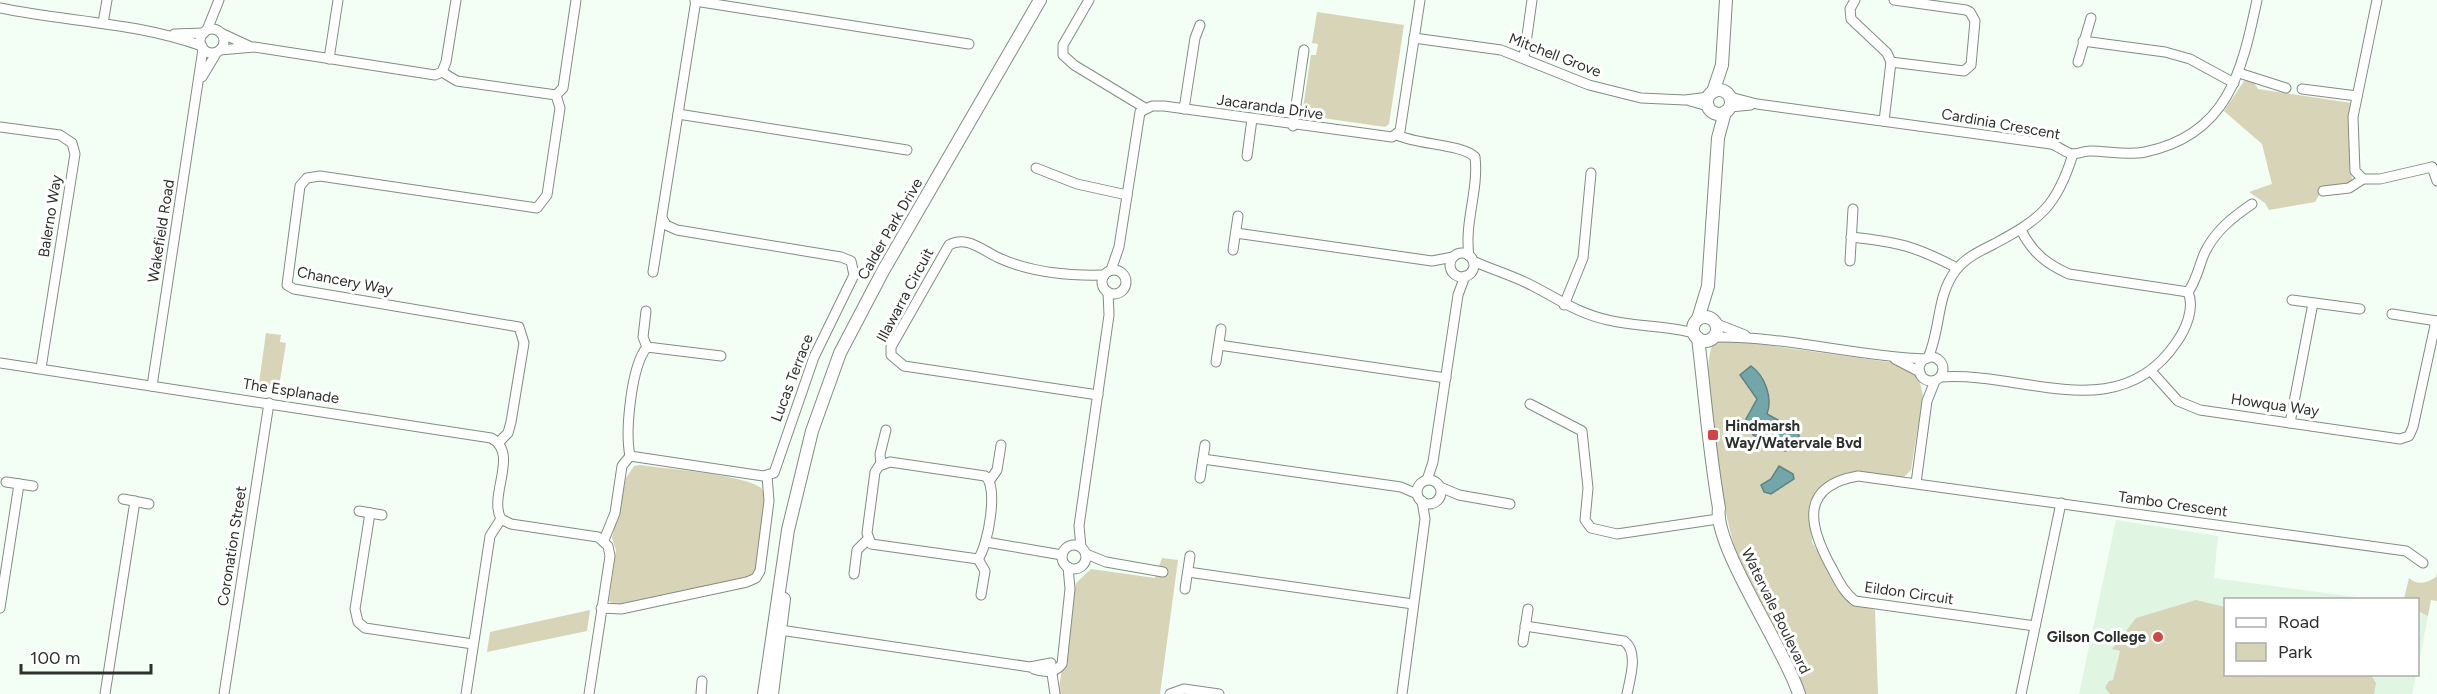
<svg xmlns="http://www.w3.org/2000/svg" width="2437" height="694" font-family="Figtree,sans-serif">
<style>
.built{fill:#e1f5e3}
.green{fill:#d8d4b8}
.water{fill:#72a6a9;stroke:#5d8384;stroke-width:1.5}
.lines{fill:none;stroke-linecap:round;stroke-linejoin:round}
.minor-casing{stroke:#818d83;stroke-width:11}
.tertiary-casing{stroke:#818d83;stroke-width:14}
.minor{stroke:#fff;stroke-width:9}
.tertiary{stroke:#fff;stroke-width:12}
.poi-dot{fill:#d34444;stroke:#fff;stroke-width:2}
.labels{text-anchor:middle;dominant-baseline:central;stroke-width:6;stroke-linejoin:round;paint-order:stroke}
.street-label{font-size:15px;fill:#2c312d;stroke:#fff}
.poi-label{font-size:15px;font-weight:bold;fill:#2c312d;stroke:#fff;text-anchor:start}
</style>
<rect width="100%" height="100%" fill="#f3fef5"/>
<g class="built">
<path d="M2116,520l102,16 -4,42 157,21 -145,1v74l190,1 -4,19h-333z"/>
<path d="M2418,611l10,5 -10,51z"/>
</g>
<g class="green">
<path d="M1317,12l87,13 -15,99 -4,3 -83,-12 9,-60h5l2,-11 -6,-1z"/>
<path d="M2244,81h9l5,8 94,14 -3,47 3,30 -4,4 -24,3 -9,15 -46,8 -4,-7 -16,-11 23,-8 -10,-40 -38,-33z"/>
<path d="M266,333l15,2 -1,7 6,1 -8,50 -20,-3z"/>
<path d="M1723,339l173,24 16,9 8,11 3,12 -12,75 -8,8 -45,-6 -17,4 -15,7 -11,14 -5,17 2,28 32,53 16,11 15,4 3,84h-74c-6,-17 -12,-35 -20,-51 -13,-24 -30,-47 -41,-71 -17,-39 -47,-192 -30,-229z"/>
<path d="M640,465c28,4 96,9 118,21 7,3 6,9 7,16l-10,69 -6,7 -131,29 -9,-6 7,-51 -4,-12 14,-60 8,-12z"/>
<path d="M1162,558l16,2 -18,134h-102l18,-111 15,-14 64,9z"/>
<path d="M2437,573v28l-6,-1 -3,16 -10,-5v-11l-14,-1 5,-21c9,8 18,5 27,-1z"/>
<path d="M2196,600l29,7 1,67 145,1 5,8 -2,11h-264l-5,-6 4,-7 4,-1 7,-29 -8,-2 24,-31z"/>
<path d="M590,610l-3,21 -100,21 3,-20z"/>
</g>
<g class="water">
<path d="M1751,366c14,10 22,32 16,48l31,17 2,10 -4,7 -11,3 -32,-16 -7,-16 11,-20 -17,-24z"/>
<path d="M1779,466l14,8 1,5 -23,15 -7,-2 -3,-7 10,-6z"/>
</g>
<g class="lines">
<g class="minor-casing">
<g id="minor">
<path d="M1089,0l-26,45v10l11,10 71,43"/>
<path d="M1855,0l-5,9 1,10 36,34 4,9 -7,59"/>
<path d="M695,1l274,43"/>
<path d="M0,8c67,14 136,14 202,38"/>
<path d="M103,23l4,-23"/>
<circle cx="212" cy="41" r="12"/>
<path d="M207,30l12,-30"/>
<path d="M221,33l28,13"/>
<path d="M174,34l30,-1"/>
<path d="M1414,38l87,12 88,35 52,13 44,2 24,-3"/>
<path d="M2083,41l82,11 25,7 44,24"/>
<path d="M220,50l34,-3 168,26 13,2 7,-3"/>
<path d="M1524,57l8,-57"/>
<path d="M329,59l9,-59"/>
<path d="M1891,62l73,9 7,-6 4,-44 -5,-9 -4,-2 -72,-10"/>
<path d="M2078,62l13,-44"/>
<path d="M442,72l15,9 99,14 7,-7 13,-88"/>
<path d="M442,72l4,-10 10,-62"/>
<path d="M2239,73l47,15"/>
<path d="M202,77l15,-25"/>
<path d="M2302,89l55,7"/>
<path d="M1730,97l27,7 294,40c7,2 15,9 21,10 6,0 12,-3 18,-3 19,0 36,5 55,1 83,-17 97,-81 112,-152"/>
<path d="M1690,101l18,5"/>
<path d="M1730,107l21,-2"/>
<path d="M1184,109l11,-71 5,-13"/>
<path d="M678,114l229,36"/>
<path d="M1293,126l11,-76"/>
<path d="M0,127l60,8 12,8 3,11 -34,214"/>
<path d="M1397,135c21,10 65,9 78,22 4,33 -11,65 -6,99"/>
<path d="M1247,156l5,-37"/>
<path d="M2432,167l5,14"/>
<path d="M1036,168l41,16 50,11"/>
<path d="M2363,179l-8,-8 -2,-54 24,-117"/>
<path d="M2323,191l26,-3 14,-9h17l52,-12"/>
<path d="M2021,230c11,22 25,34 48,44l119,18"/>
<path d="M1236,233l196,28 21,-4"/>
<path d="M1851,237c47,5 64,9 106,31"/>
<path d="M1233,250l5,-34"/>
<circle cx="1462" cy="265" r="12"/>
<path d="M1473,261c20,9 41,15 60,25 25,13 46,28 75,34 28,7 58,5 86,13"/>
<path d="M1850,261l3,-52"/>
<path d="M1111,270l8,-23 21,-135 12,-6h12l228,31 8,-6 20,-131"/>
<circle cx="1114" cy="282" r="12"/>
<path d="M653,272l43,-272"/>
<path d="M2188,292c9,-12 11,-27 17,-40 11,-22 28,-35 47,-48"/>
<path d="M2292,300l68,9"/>
<path d="M1564,305l19,-47 8,-85"/>
<path d="M646,311l-3,26 4,10"/>
<path d="M2392,314l45,7"/>
<path d="M1717,324l28,11"/>
<path d="M1714,337c71,-1 140,19 211,22"/>
<path d="M1219,345l227,33"/>
<circle cx="1931" cy="369" r="12"/>
<path d="M1928,358c13,-29 8,-62 28,-88 9,-12 24,-19 38,-26 47,-25 63,-38 79,-90"/>
<path d="M1895,359l25,13"/>
<path d="M1216,362l5,-33"/>
<path d="M0,363l491,75c29,15 -3,57 10,81"/>
<path d="M2151,371l27,30 22,9 200,29 9,-3 4,-9 23,-106"/>
<path d="M1941,377c82,-6 177,51 235,-34 10,-14 19,-35 12,-51"/>
<path d="M152,386l51,-337"/>
<path d="M1098,395l-194,-29 -13,-11v-8l58,-102c17,-10 33,5 50,13 33,15 70,18 105,17"/>
<path d="M1530,404l52,27 6,57 -3,32 6,8 26,6 101,-15"/>
<path d="M2290,423l23,-120"/>
<path d="M499,442l9,-9 3,-11 13,-79 -5,-16 -225,-38 -7,-4 13,-99 7,-8 13,-2 217,32 10,-13 13,-87 -4,-13"/>
<path d="M630,456c-5,-24 1,-90 17,-109l74,9"/>
<path d="M1203,459l198,28 16,7"/>
<path d="M890,462l95,14c14,10 3,70 -7,83l-107,-15 -4,-11 8,-61 4,-6z"/>
<path d="M881,465l-1,-11 6,-24"/>
<path d="M1200,478l5,-33"/>
<path d="M990,480l7,-10 4,-25"/>
<path d="M1427,480l6,-18 25,-167 7,-19"/>
<circle cx="1429" cy="492" r="12"/>
<path d="M6,482l27,4"/>
<path d="M1916,483l11,-82 8,-20"/>
<path d="M1440,487l19,8 51,9"/>
<path d="M123,499l26,5"/>
<path d="M359,511l23,4"/>
<path d="M370,513l-15,96 3,13 7,6 108,16"/>
<path d="M501,519l10,5 87,13 10,9 2,10 -21,138"/>
<path d="M604,540l11,-27 7,-47 8,-10 133,20 11,-3 40,-116 40,-82 -3,-14 -10,-4 -164,-27 -11,-5 -4,-7"/>
<path d="M986,542l76,13"/>
<circle cx="1074" cy="557" r="12"/>
<path d="M1081,547l-2,-21 30,-211 -1,-23"/>
<path d="M1086,554l20,8 57,10"/>
<path d="M978,559l7,12 -4,24"/>
<path d="M1188,572l225,32"/>
<path d="M854,574l3,-24 11,-11"/>
<path d="M1185,589l5,-33"/>
<path d="M0,608l19,-124"/>
<path d="M601,608l20,1 126,-27 9,-4 4,-7 9,-70 -2,-25"/>
<path d="M1525,626l99,15c15,11 6,37 3,53"/>
<path d="M2035,626l-180,-25c-13,-10 -18,-24 -26,-38 -21,-40 -28,-77 29,-87l548,75 17,12"/>
<path d="M780,630l250,37 21,-4"/>
<path d="M1523,642l5,-33"/>
<path d="M1051,667l4,27"/>
<path d="M1034,669c11,4 21,4 28,-5l8,-75 -2,-22"/>
<path d="M105,694l30,-193"/>
<path d="M224,694l45,-291"/>
<path d="M466,694l24,-158 11,-17"/>
<path d="M701,694l1,-13"/>
<path d="M1170,694l14,-5 35,5"/>
<path d="M1402,694l23,-175 -3,-18"/>
<path d="M2021,694l40,-191"/>
</g>
</g>
<g class="tertiary-casing">
<g id="tertiary">
<circle cx="1719" cy="102" r="12"/>
<path d="M1713,92l9,-27 4,-65"/>
<circle cx="1705" cy="329" r="12"/>
<path d="M1698,319l10,-33 10,-148 7,-26"/>
<path d="M1698,338c7,57 11,113 21,170 -6,37 66,141 80,186"/>
<path d="M764,694l24,-164 24,-99 28,-78 43,-82 157,-271"/>
<path d="M772,694l12,-95"/>
</g>
</g>
<use href="#minor" class="minor"/>
<use href="#tertiary" class="tertiary"/>
</g>
<g class="poi-dot">
<rect x="1707" y="429" width="12" height="12" rx="3"/>
<circle cx="2158" cy="637" r="6"/>
</g>
<g class="labels">
<g class="street-label">
<text transform="translate(1555 55) rotate(21)">Mitchell Grove</text>
<text transform="translate(1270 107) rotate(8)">Jacaranda Drive</text>
<text transform="translate(2001 124) rotate(10)">Cardinia Crescent</text>
<text transform="translate(50 216) rotate(-81)">Balerno Way</text>
<text transform="translate(890 229) rotate(-60)">Calder Park Drive</text>
<text transform="translate(161 231) rotate(-81)">Wakefield Road</text>
<text transform="translate(345 281) rotate(11)">Chancery Way</text>
<text transform="translate(905 295) rotate(-62)">Illawarra Circuit</text>
<text transform="translate(792 378) rotate(-69)">Lucas Terrace</text>
<text transform="translate(291 391) rotate(9)">The Esplanade</text>
<text transform="translate(2275 405) rotate(8)">Howqua Way</text>
<text transform="translate(2173 504) rotate(8)">Tambo Crescent</text>
<text transform="translate(232 546) rotate(-81)">Coronation Street</text>
<text transform="translate(1909 593) rotate(8)">Eildon Circuit</text>
<text transform="translate(1776 611) rotate(64)">Watervale Boulevard</text>
</g>
<g class="poi-label">
<text x="1725" y="426">Hindmarsh<tspan x="1725" dy="17">Way/Watervale Bvd</tspan></text>
<text x="2146" y="637" text-anchor="end">Gilson College</text>
</g>
</g>
<rect x="2224" y="598" width="195" height="78" fill="#ffffff" stroke="#abadab" stroke-width="1.5"/>
<rect x="2236" y="618" width="30" height="9" fill="#ffffff" stroke="#abadab" stroke-width="1.5"/>
<text x="2278" y="628" font-size="18" fill="#2c312d">Road</text>
<rect x="2236" y="643" width="30" height="18" fill="#d8d4b8" stroke="#abadab" stroke-width="1.5"/>
<text x="2278" y="658" font-size="18" fill="#2c312d">Park</text>
<path d="M21 664v9h130v-9" fill="none" stroke="#2c312d" stroke-width="3"/>
<text x="30" y="664" font-size="18" fill="#2c312d" stroke="#ffffff" stroke-width="4.5" paint-order="stroke">100 m</text>
</svg>
